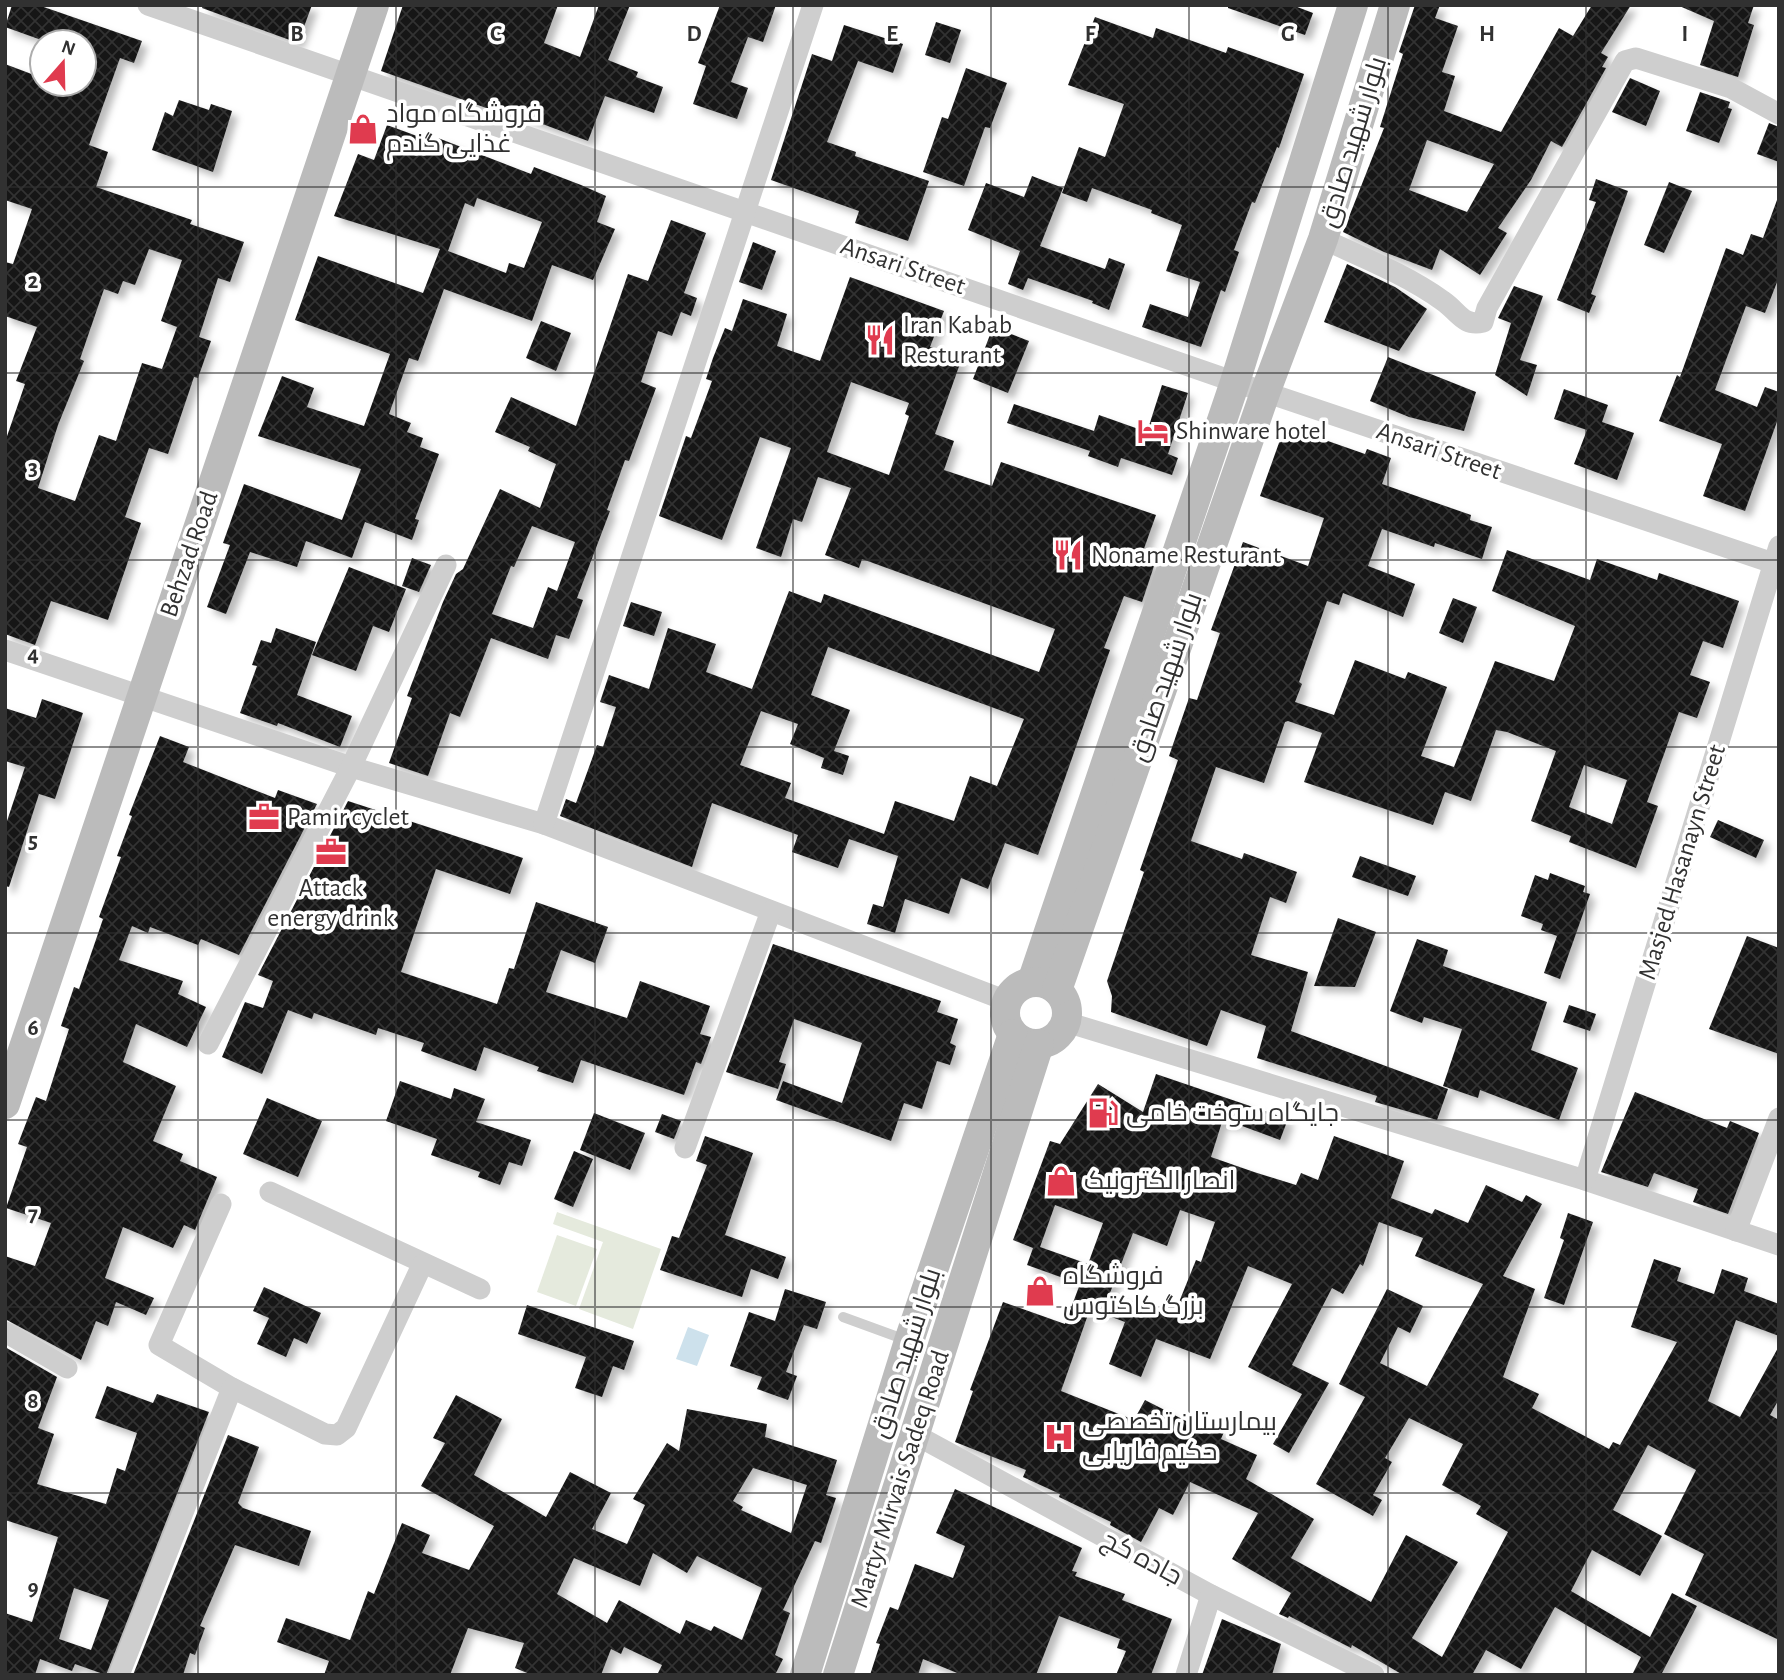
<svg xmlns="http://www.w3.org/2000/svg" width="1784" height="1680" font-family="'Alegreya Sans',Cairo,sans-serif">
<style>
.green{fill:#e5eadd}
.water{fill:#cde1ec}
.building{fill:url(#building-cross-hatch);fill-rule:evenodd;filter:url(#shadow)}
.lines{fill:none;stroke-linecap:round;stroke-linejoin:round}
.lane{stroke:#cecece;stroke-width:10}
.street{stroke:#cecece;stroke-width:21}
.secondary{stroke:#bbb;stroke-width:30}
.grid{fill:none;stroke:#313131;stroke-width:2;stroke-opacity:0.55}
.labels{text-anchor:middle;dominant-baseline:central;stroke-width:7;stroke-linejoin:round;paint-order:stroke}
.poi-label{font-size:26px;fill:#313131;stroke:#fff;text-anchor:start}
.street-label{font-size:26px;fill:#313131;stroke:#fff}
.grid-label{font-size:23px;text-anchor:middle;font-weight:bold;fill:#313131;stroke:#fff;stroke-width:7;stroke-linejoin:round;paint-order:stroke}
</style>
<defs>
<pattern id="building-cross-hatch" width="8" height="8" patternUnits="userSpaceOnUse" patternTransform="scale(1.75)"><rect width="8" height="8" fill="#181818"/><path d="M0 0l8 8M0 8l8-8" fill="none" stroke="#313131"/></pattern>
<filter id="shadow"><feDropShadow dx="6" dy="6" stdDeviation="3.5" flood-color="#0004"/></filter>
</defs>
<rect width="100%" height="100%" fill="#fff"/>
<g class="green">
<path d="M557,1212l104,37 -28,80 -54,-20 24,-67 -50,-18z"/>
<path d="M557,1235l40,14 -21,57 -39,-14z"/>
</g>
<path class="water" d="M688,1327l21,8 -12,31 -21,-7z"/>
<g class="building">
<path d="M12,5h26l104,36 -8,22 -14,-5 -31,87 19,7 -12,35 96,33 -2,4 54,18 -14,40 -12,-4 -19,59 12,4 -13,37 -4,-1 -26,77 -19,-6 -24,69 16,6 -33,97 -57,-19 -16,44 -30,-11v-192l20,-58 -9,-3 21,-54 -32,-11v-54l8,2 19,-55 -27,-9v-136l37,14v6h42v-42h-37l-42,-15zM149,249l33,11 -21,61 16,6 -15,42 -20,-6 -26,78 -17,-6 -24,66 -37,-13 20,-63 26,-64 -4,-2 24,-70 14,5 5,-13 12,4z"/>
<path d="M203,5h109l-14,38 -96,-35z"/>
<path d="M403,5h155l-14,38 36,14 19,-52h31l-22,55 30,12 -2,5 27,10 -9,26 -49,-17 -17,45 -75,-28 -1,4 -131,-46z"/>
<path d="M720,5h56l-13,37 -15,-5 -17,45 17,6 -11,31 -44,-15 13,-38 -8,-3z"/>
<path d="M1228,5h64l21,8 -8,22 -77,-27z"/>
<path d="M1415,5h25l-5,13 23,8 -16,46 13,4 -11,35 57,21 58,-104 14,8 19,-31h39l-30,48 7,4 -6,10 4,1 -44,79 -11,-6 -20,39 -33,48 9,5 -27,42 -40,-26 -8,21 -48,-18 -41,-20 41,-104 -4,-1 23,-73 -4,-2zM1427,140l67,24 -27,48 -58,-22z"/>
<path d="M1677,5h77l-6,18 6,2 -16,52 -38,-12 14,-44z"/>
<path d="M1095,17l58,21 3,-10 70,25 2,-6 76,27 -25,74 -2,-1 -22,56 -3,-1 -18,48 5,2 -14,40 -4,-2 -20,57 -59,-20 8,-23 38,13 12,-35 -34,-11 16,-46 -31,-12 1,-3 -60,-22 -5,14 -25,-9 17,-46 26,10 19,-53 -56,-19z"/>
<path d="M936,22l25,8 -11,33 -25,-8z"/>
<path d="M844,25l59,19 -10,29 -35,-12 -31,81 29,10 -1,4 74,25 -21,60 -53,-18 4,-12 -88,-31 41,-126 20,7z"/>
<path d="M966,68l41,15 -17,45 -5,-1 -21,59 -41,-14 19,-55 6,2z"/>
<path d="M1630,78l30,13 -14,35 -34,-14z"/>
<path d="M1700,92l30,10 -2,6 4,1 -13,34 -33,-12z"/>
<path d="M179,100l30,10 2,-6 21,7 -19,61 -61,-22 13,-38 8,4z"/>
<path d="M1769,123l10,4v35l-22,-8z"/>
<path d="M387,125l49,18 2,-5 93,36 3,-7 47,18 25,11 -9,26 18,7 -22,51 -41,-15 -20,56 -88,-32 -26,72 -9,-3 -20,56 22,9 -4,9 16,6 -3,9 19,7 -24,65 4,1 -7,20 -47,-18 -13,36 -46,-17 -9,26 -47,-15 -24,62 -19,-7 23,-62 -7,-2 21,-59 98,36 19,-51 -103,-33 24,-60 32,12 -7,19 57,19 26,-72 -95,-34 23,-64 105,37 17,-44 -106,-33 24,-62 16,6zM477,198l65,24 -18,46 -15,-5 -3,10 -58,-22 17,-48 9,4z"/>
<path d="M1032,176l31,12 -23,58 65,23 4,-11 16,6 -16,46 -17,-7 1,-2 -65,-23 -5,12 -15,-6 12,-33 -52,-21 18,-47 38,14z"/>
<path d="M1596,179l32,12 -37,103 5,2 -7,17 -32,-13 39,-98 -7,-2z"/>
<path d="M1669,182l23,9 -28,62 -20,-8z"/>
<path d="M1777,200l2,77 -14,36 -19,-7 -31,84 42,17 8,-20 14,5v24l-34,95 -42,-15 19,-52 -63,-23 18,-46 3,2 46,-129 17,7 8,-21 12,4z"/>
<path d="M671,220l35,13 -22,60 13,5 -6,18 -10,-4 -9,24 -14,-5 -17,51 15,6 -27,73 -4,-1 -18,50 3,1 -33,87 6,2 -14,39 -13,-4 -8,24 -57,-21 -31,79 -10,-4 -22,63 -39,-13 23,-65 -5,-2 36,-94 13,-28 7,-5 37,-80 40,19 16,-44 -28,-13 2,-4 -35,-15 16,-35 65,29 52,-152 20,7zM532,526l43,16 -18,49 -9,-4 -15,41 -41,-14 19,-48 3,1z"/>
<path d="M753,242l23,9 -14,39 -23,-8z"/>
<path d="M1347,264l48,23 32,22 -28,42 -75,-29z"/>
<path d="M850,277l94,34 -14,36 32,11 -27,76 19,7 -10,29 48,16 9,-24 155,53 -15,42 14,6 -13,39 -18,-6 -20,52 6,2 -72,205 -33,-12 -17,46 -27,-11 -12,36 -44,-15 -10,34 -28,-9 6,-20 10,3 15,-51 -49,-17 -11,29 -46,-16 6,-17 -86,-32 -20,64 -132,-51 6,-17 10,4 21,-58 6,2 13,-40 -16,-5 9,-27 40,14 19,-61 48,16 -10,28 46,17 37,-98 32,12 3,-9 215,78 16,-43 -193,-70 -3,9 -34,-13 26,-67 -33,-11 -16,45 -9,-3 -12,38 -25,-9 35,-100 -31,-11 -38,103 -63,-24 27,-80 5,2 21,-57 -6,-2 7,-21 12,-30 7,3 11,-32 44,15 -10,32 43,15zM851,382l58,21 -4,11 4,2 -20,59 -62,-23zM828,647l196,72 -27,67 -27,-10 -16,45 -59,-20 -11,33 -99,-36 6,-15 -51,-18 21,-54 37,13 -8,20 34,14 -3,10 22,7 6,-19 -15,-5 16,-41 -39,-15z"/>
<path d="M1514,286l29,10 -23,64 17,5 -10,31 -32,-21 16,-52 -13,-5z"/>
<path d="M541,321l30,12 -15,38 -30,-13z"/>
<path d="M993,327l36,14 -21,52 -35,-14z"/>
<path d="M1388,357l88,35 -12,39 -55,-14 -39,-16z"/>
<path d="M1162,385l26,8 -20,61 10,4 -6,17 -51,-17 -3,9 -30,-11 2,-5 -83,-28 7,-19 80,27 5,-16 48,17z"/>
<path d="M1564,389l44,16 -6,17 32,11 -17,47 -43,-16 13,-34 -33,-11z"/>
<path d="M1285,426l80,28 2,-5 24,9 -9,26 89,31 -1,5 22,7 -10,32 -47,-16 -1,4 -52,-18 -14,37 47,18 -12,33 -60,-24 -4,12 -12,-4 -28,81 3,2 -7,18 39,13 21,-55 50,19 3,-7 39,15 -26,69 33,11 41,-106 59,20 21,-55 -83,-35 15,-41 83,30 7,-21 60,21 2,-7 80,28 -16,47 -20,-7 -13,34 20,7 -13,36 -18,-6 -32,90 11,4 -22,62 -67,-26 2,-6 -40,-15 25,-70 -49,-19 -11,-2 -25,71 -26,-9 -12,33 -129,-43 18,-49 -34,-12 -3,1 -21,61 -48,-16 -25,74 51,18 2,-6 53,19 -11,31 -16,-6 -19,58 57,17 -17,59 157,58 -11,31 -62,-18 2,-6 -120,-38 9,-32 -45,-16 -14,36 -96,-34 1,-16 -5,-15 37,-109 -4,-2 38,-110 -9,-4 20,-58 8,2 23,-67 -9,-3 32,-88 65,24 16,-48 -64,-22zM1584,765l43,15 -15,44 -43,-17z"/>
<path d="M412,558l19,7 -12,27 -17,-6z"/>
<path d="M349,567l57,22 -17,43 -16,-6 -17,45 -44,-16z"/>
<path d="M1453,598l24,9 -14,36 -24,-10z"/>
<path d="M631,602l31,10 -8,24 -31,-10z"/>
<path d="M276,628l40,14 -19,53 55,21 -12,31 -62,-24 -1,3 -37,-13 17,-47 -5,-1 9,-25 10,3z"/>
<path d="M42,699l41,14 -28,86 -16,-5 -30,93 -4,-1v-59l20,-60 -20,-6v-53l31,10z"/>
<path d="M160,736l29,11 -6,15 92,36 3,-8 39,14 -78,151 -38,-16 -3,6 -48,-18 -2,6 -16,-7 -13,34 64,21 -5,13 28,13 -19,40 -51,-23 -13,38 53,24 -23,55 30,13 -3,7 37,16 -22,53 -11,-5 -11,23 -50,-21 -18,51 49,20 -8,17 -30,-13 -8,24 -12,-5 -15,39 -76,-41v-63l30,10 16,-43 -45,-15 21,-61 -9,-3 18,-47 10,4 23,-72 -8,-3 13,-39 5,2 24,-70 -4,-2 22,-60 -4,-1 15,-40 -3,-1z"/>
<path d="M348,801l175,57 -13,36 -74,-25 -35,103 96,32 12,-36 5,1 22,-67 72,25 -13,36 -34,-13 -15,42 81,26 13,-37 70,25 -10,28 11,3 -10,27 -5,-2 -12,33 -103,-35 -8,23 -36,-12 2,-4 -55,-20 -8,24 -55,-20 3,-8 -46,-15 -2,7 -62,-22 -2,6 -24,-9 -26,64 -40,-17 23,-55 18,6 10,-27 -15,-6z"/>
<path d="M1718,820l46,20 -8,18 -46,-21z"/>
<path d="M1360,856l56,20 -8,20 -56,-19z"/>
<path d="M1550,873l35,13 -2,6 7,2 -30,85 -16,-6 13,-37 -16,-6 2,-6 -22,-8 14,-41 13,5z"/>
<path d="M1338,918l38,14 -21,55 -41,-1z"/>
<path d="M1747,936l32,12v106l-70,-25z"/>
<path d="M1417,939l31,11 -5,16 104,36 -16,48 47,18 -19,52 -79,-30 -2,8 -35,-12 19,-57 -38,-12 -2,6 -32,-12z"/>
<path d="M773,944l168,57 -4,11 21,7 -8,24 6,3 -6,19 -13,-4 -15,48 -18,-6 -13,38 -115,-41 7,-19 59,22 20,-60 -68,-24 -15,43 7,2 -8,25 -52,-17z"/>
<path d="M1569,1005l27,9 -6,17 -27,-9z"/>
<path d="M1156,1074l132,45 -8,21 -46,-17 -1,3 -11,-4 -11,35 43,15 42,13 5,-12 17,7 16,-44 70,25 -13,37 41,16 3,-5 33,14 18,-38 36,17 4,-7 16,9 -39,72 32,13 -32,88 36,17 -7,14 77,41 4,-7 7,3 57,-103 -46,-15 23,-68 27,9 -4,13 37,13 8,-25 26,9 -4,13 35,13v32l-43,-16 -28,81 32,16 39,-71v53l-9,16 9,5v220l-94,-45 19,-41 -40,-20 32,-64 -48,-25 -35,65 49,26 -22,40 -48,-26 -21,41 79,46 22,-44 25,13 -36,69h-29l9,-18 -86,-50 -34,62 -35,-19 -14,25h-69l-51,-30 -1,3 -62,-32 -1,2 -9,-4 12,-21 -59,-34 26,-46 -68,-31 -17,33 -14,-7 -18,34 -31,-17 1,-3 -52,-25 1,-3 -37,-17 3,-7 -71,-28 18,-51 -3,-1 33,-88 62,22 15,-40 -53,-19 6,-17 -20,-8 37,-99 10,3 38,-60 45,28zM1055,1205l48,18 -15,41 -48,-17zM1180,1210l35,12 -14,40 -5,-2 -23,57 -63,-24 23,-60 34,13zM1379,1222l44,16 -8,18 68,28 -56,102 -47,-23 18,-36 12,6 13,-27 -36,-17 -48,95 26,13 -49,87 57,32 9,-16 -9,-5 19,-33 -7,-4 24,-40 54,26 -21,41 39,21 -5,8 32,18 -66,125 -30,-19 46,-76 -52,-27 -35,67 -80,-44 23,-39 -68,-40 11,-24 -36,-16 3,-7 -30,-14 -2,6 -47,-24 -11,20 -73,-29 29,-82 35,13 -16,42 32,13 15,-38 54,20 38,-93 44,18 -44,83 54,27 -29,50 16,9 40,-70 -37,-18 40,-77 11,6 17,-30 3,2z"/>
<path d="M400,1081l51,18 3,-11 31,11 -9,23 55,18 -9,26 -13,-4 -9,23 -22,-8 2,-5 -49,-17 6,-16 -51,-18z"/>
<path d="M1635,1092l92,36 3,-7 29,12 -31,81 -35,-12 5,-13 -44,-16 -6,14 -47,-15z"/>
<path d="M267,1098l55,23 -24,56 -55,-23z"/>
<path d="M594,1113l51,20 -15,37 -50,-20z"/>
<path d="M662,1114l19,7 -7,18 -19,-7z"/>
<path d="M705,1136l48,17 -28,82 61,22 -8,22 -27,-10 -9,28 -82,-27 12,-34 7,2 28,-73 -11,-4z"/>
<path d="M574,1151l19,8 -20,48 -19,-8z"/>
<path d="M1568,1213l25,9 -29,83 -20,-7 20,-58 -4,-2z"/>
<path d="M264,1287l57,26 -14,31 -13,-6 -8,19 -29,-13 12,-26 -16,-7z"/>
<path d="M785,1289l41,13 -9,27 -13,-4 -18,47 11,4 -9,24 -31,-11 5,-12 -32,-11 19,-54 26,9z"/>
<path d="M527,1305l107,36 -10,29 -11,-4 -11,31 -27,-9 11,-31 -68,-23z"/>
<path d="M5,1347l52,30 -19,51 16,6 -17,50 69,20 11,-36 8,3 12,-38 -42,-15 12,-32 46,17 4,-9 52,18 -103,263 -31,-11 -3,7 -32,-12 -5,16h-30v-62l27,9 26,-85 -53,-17zM74,1588l35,12 -18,50 -32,-11z"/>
<path d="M456,1395l46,24 -28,56 72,42 24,-45 41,21 -19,36 35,15 18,-39 -12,-6 34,-56 12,8 8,-42 80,15 -2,13 72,23 -11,35 10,3 -15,45 -6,-2 -32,69 7,3 -15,42 8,4 -8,16h-118l5,-10 -38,-18 -3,7 -10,-5 -10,26h-69l-17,-7 9,-25 -56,-15 -18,47h-126l5,-14 -52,-19 9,-24 64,22 18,-49 6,3 28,-71 28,12 -8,18 47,17 25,-44 -73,-40 24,-43 -12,-5zM753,1468l54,17 -16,48 -50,-23 2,-3 -10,-6zM653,1553l34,20 10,-17 65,32 -20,52 -28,-14 -3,5 -25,-11 -6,14 -61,-34 -12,23 -50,-29 17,-36 66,28z"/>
<path d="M228,1435l31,12 -21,56 5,5 68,23 -12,35 -64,-21 -35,81 5,2 -10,27 -5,-2 -7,22h-50z"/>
<path d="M955,1489l127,59 -10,23 5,1 -2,4 50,18 -3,6 50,19 -21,56h-35l10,-24 -9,-3 3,-9 -61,-23 -23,59h-74l-39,-16 -5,16h-48l10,-31 -4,-1 14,-36 8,3 17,-46 38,14 12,-32 -29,-13z"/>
<path d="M1222,1619l59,25 -9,31h-70z"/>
</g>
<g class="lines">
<path class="lane" d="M843,1317l63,23"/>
<g class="street">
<path d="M148,5l1087,377 544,183"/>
<path d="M1323,239c41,19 84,36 120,62 15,10 20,26 40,21l4,-14 138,-247 11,-3 95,30 48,26"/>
<path d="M5,650l346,117 193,57 463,177"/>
<path d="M544,824l269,-819"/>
<path d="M1066,1022l519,158 194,65"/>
<path d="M208,1044l143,-277 95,-202"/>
<path d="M685,1148l86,-237"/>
<path d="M1585,1180l194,-634"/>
<path d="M270,1192l210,97"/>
<path d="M221,1204l-62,141 73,43 93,46 12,1 9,-7 76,-163"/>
<path d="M1736,1231l43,-113"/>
<path d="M5,1332l62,36"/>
<path d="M914,1434l297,161 163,80"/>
<path d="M119,1675l113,-287"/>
<path d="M1186,1675l25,-80"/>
</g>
<g class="secondary">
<path d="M1032,982l203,-600 118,-377"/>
<circle cx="1036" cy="1013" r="31"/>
<path d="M1057,990l208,-597 58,-154 72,-234"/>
<path d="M5,1104l369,-1099"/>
<path d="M805,1675l104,-334 104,-307"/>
<path d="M838,1675l201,-631"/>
</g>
</g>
<path class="grid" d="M198,5v1670M396,5v1670M595,5v1670M793,5v1670M991,5v1670M1189,5v1670M1388,5v1670M1586,5v1670M5,187h1774M5,373h1774M5,560h1774M5,747h1774M5,933h1774M5,1120h1774M5,1307h1774M5,1493h1774"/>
<defs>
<g id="shop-bare" transform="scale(2.415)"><path d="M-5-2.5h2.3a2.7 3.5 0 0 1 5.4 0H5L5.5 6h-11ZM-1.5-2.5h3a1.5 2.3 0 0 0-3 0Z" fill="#e03b4f" stroke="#fff" stroke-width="2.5" paint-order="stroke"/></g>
<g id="restaurant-bare" transform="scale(2.415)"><path d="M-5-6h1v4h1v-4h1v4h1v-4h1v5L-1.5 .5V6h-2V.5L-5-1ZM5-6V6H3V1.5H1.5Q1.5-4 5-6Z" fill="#e03b4f" stroke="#fff" stroke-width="2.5" paint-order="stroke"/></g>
<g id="hotel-bare" transform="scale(2.415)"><path d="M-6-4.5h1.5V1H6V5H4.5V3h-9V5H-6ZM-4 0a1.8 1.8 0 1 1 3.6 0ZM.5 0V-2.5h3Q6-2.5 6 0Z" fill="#e03b4f" stroke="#fff" stroke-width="2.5" paint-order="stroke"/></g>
<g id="office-bare" transform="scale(2.415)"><path d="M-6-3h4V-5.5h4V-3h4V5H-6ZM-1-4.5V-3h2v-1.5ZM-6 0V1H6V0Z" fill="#e03b4f" stroke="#fff" stroke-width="2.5" paint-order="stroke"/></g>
<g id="fuel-bare" transform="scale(2.415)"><path d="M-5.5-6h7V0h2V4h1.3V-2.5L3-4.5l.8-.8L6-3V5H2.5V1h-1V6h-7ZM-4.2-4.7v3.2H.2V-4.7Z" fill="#e03b4f" stroke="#fff" stroke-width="2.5" paint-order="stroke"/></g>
<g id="hospital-bare" transform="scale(2.415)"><path d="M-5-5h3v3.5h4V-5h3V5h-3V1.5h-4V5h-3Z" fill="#e03b4f" stroke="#fff" stroke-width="2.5" paint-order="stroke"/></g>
</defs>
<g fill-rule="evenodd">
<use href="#shop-bare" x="363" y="129"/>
<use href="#restaurant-bare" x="880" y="340"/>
<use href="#hotel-bare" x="1153" y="431"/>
<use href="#restaurant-bare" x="1068" y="555"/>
<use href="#office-bare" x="264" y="817"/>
<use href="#office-bare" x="331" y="852"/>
<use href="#fuel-bare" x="1103" y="1113"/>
<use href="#shop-bare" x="1061" y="1181"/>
<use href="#shop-bare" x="1040" y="1291"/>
<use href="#hospital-bare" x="1059" y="1437"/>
</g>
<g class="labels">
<g class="poi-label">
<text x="386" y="114">فروشگاه مواد<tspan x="386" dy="30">غذایی گندم</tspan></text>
<text x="903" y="325">Iran Kabab<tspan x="903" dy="30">Resturant</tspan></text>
<text x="1176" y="431">Shinware hotel</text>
<text x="1091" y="555">Noname Resturant</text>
<text x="287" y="817">Pamir cyclet</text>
<text x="331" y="888" text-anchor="middle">Attack<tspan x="331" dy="30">energy drink</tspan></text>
<text x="1126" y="1113">جایگاه سوخت خامی</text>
<text x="1084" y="1181">انصار الکترونیک</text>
<text x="1063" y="1276">فروشگاه<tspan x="1063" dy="30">بزرگ کاکتوس</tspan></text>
<text x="1082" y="1422">بیمارستان تخصصی<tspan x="1082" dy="30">حکیم فاریابی</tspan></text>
</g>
<g class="street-label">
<text transform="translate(1353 142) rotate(-73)">بلوار شهید صادق</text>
<text transform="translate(903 266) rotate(19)">Ansari Street</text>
<text transform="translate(1439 451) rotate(19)">Ansari Street</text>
<text transform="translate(189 554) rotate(-71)">Behzad Road</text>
<text transform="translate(1166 677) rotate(-71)">بلوار شهید صادق</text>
<text transform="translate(1682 862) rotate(-73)">Masjed Hasanayn Street</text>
<text transform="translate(906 1353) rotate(-72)">بلوار شهید صادق</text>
<text transform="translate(900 1479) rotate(-72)">Martyr Mirvais Sadeq Road</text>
<text transform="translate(1142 1558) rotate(28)">جاده کج</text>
</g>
</g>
<g class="grid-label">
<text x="297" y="41">B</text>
<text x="496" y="41">C</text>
<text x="694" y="41">D</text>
<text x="892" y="41">E</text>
<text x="1090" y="41">F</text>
<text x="1288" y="41">G</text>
<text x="1487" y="41">H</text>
<text x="1685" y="41">I</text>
<text x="33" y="288">2</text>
<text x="33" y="475">3</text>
<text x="33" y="661">4</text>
<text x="33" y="848">5</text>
<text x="33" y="1035">6</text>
<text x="33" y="1221">7</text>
<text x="33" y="1408">8</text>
<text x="33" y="1595">9</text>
</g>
<rect width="1784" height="1680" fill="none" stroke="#313131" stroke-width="14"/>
<g transform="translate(63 63) rotate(20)"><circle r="33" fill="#ffffff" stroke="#adadad" stroke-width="2"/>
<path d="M0-5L12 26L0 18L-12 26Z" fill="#e03b4f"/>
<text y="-10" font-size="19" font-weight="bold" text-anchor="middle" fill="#313131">N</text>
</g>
</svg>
